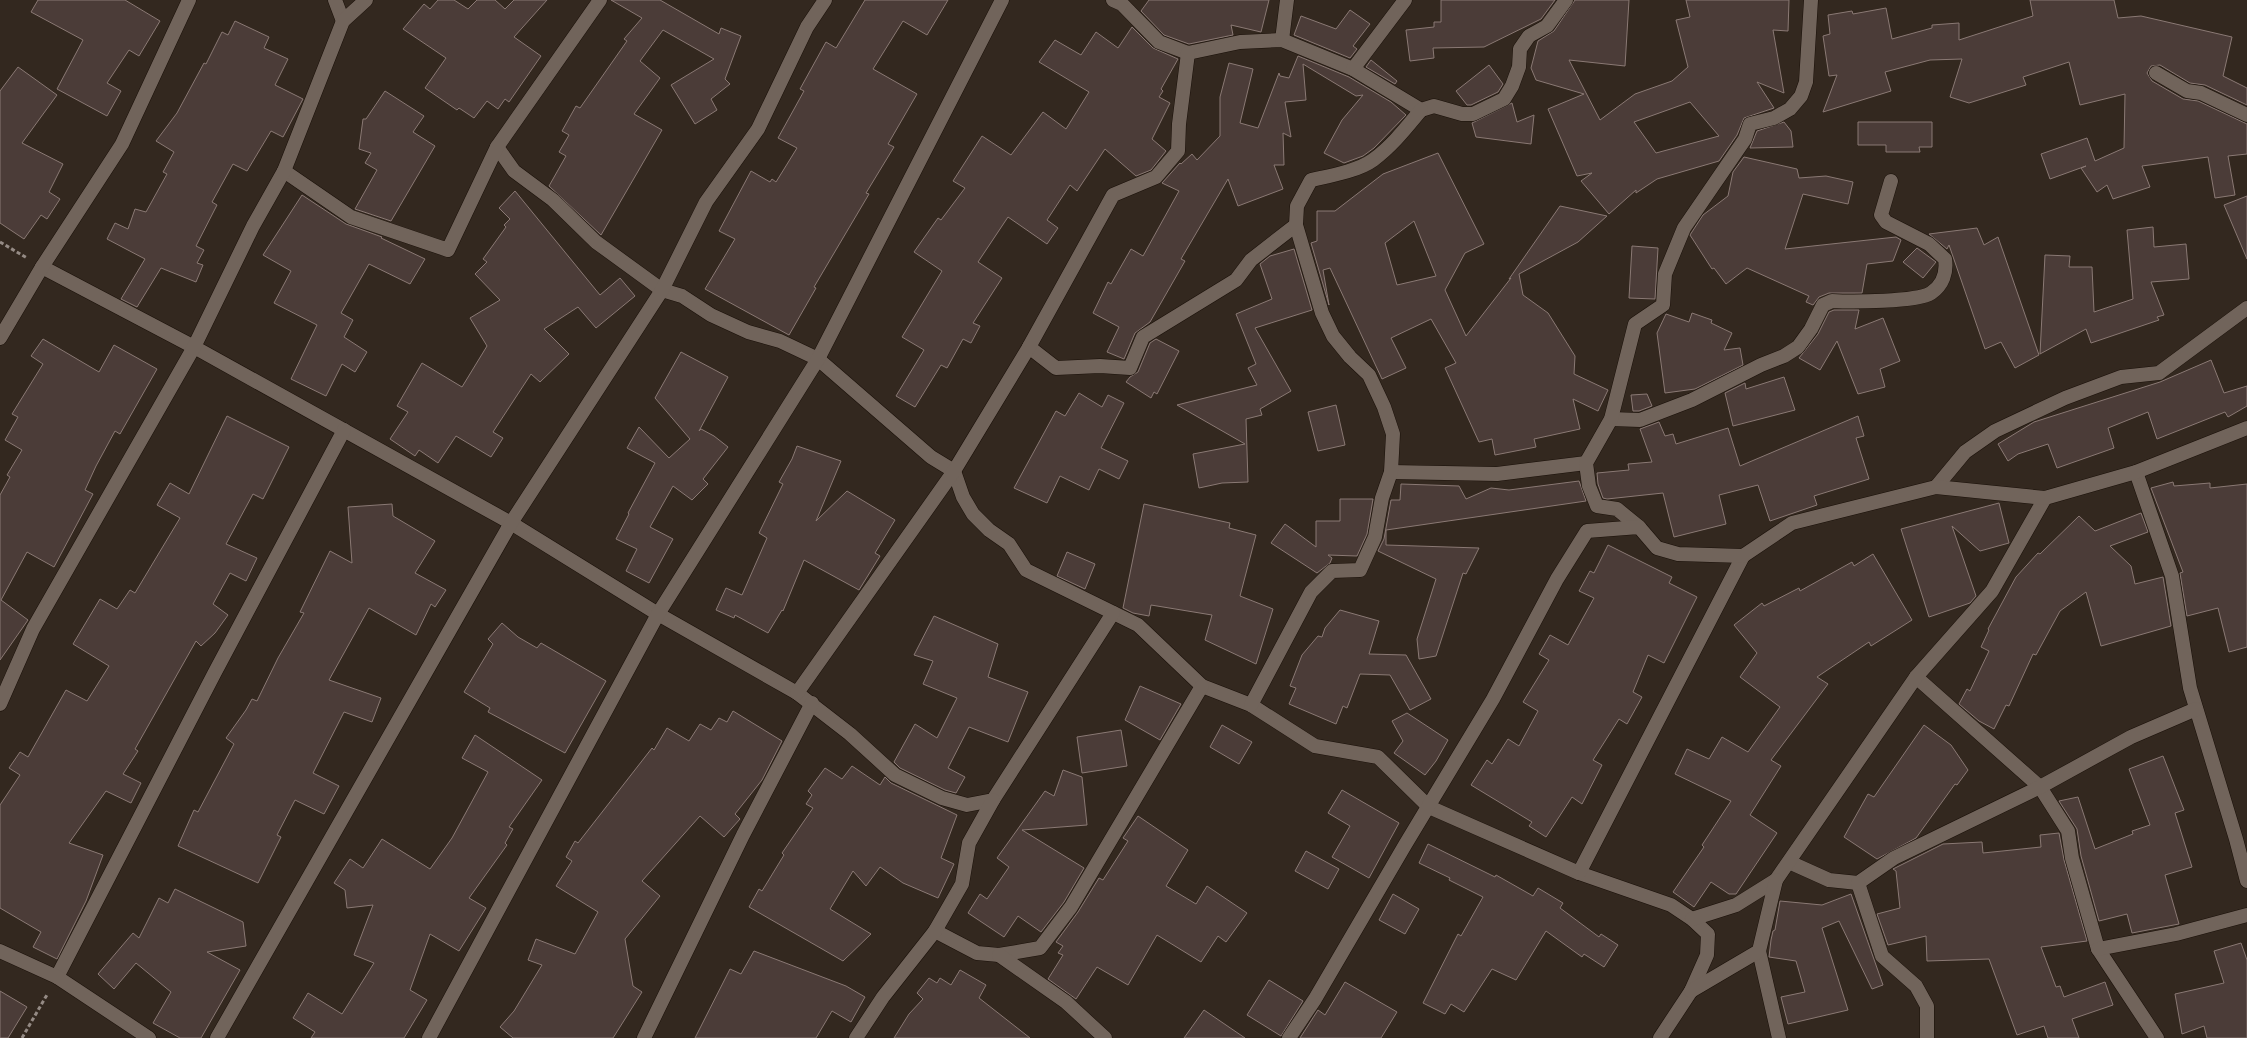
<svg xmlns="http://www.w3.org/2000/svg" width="2247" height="1038" font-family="Quicksand,sans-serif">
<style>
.building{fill:#4b3c38;stroke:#8a7974;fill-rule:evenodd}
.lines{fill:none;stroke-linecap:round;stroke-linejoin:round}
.minor-casing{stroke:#1a1009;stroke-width:15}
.tertiary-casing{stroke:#1a1009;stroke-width:15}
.path{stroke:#958b85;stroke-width:3;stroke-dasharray:4 2.5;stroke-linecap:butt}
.minor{stroke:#71645b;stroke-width:14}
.tertiary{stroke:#71645b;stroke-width:14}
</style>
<rect width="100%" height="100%" fill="#33281f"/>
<g class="building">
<path d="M38,0h87l35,21 -21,35 -10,-6 -22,33 14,8 -14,25 -50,-27 26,-49 -52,-28z"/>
<path d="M438,0h16l14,9 9,-9h18l10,9 9,-9h33l-33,37 27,19 -32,46 -4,-3 -7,10 -11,-8 -13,17 -15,-10 -2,2 -32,-22 21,-30 -43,-29 21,-25 6,5z"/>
<path d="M611,0h49l59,34 2,-6 20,8 -16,43 5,5 -19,15 6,11 -22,14 -24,-39 43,-26 -51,-29 -23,31 20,17 -26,36 28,16 -61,105 -52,-49 17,-30 -7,-4 10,-17 -7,-4 14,-25 4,2 47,-67 -3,-2 18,-21z"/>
<path d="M865,0h83l-21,35 -24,-14 -30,48 44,25 -29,50 6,3 -28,46 3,1 -55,93 2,1 -27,47 -84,-46 30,-50 -16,-8 32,-60 19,11 2,-3 4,3 21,-34 -19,-10 26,-47 -4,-2 26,-47 10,6z"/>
<path d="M1149,0h120l-8,32 -30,-7 2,10 -44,9 -25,-9 -23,-24z"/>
<path d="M1441,0h114l-14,19 -57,28 -51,1 1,10 -24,3 -4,-31 28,-3v-5h7z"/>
<path d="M1575,0h54l-4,66 -56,-6 31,60 35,-26 37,-13 16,-14 -12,-47 14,-3 -4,-17h103l-1,31 -15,-1 11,63 -27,-11 17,26 -30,10 -7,17 -18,26 -62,18 -21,14v-3l-27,24 -28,-33 11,-8 -15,3 -29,-67 36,-15 -48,-14 -5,-12 7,-27 16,-10zM1690,102l29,34 -63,17 -22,-31z"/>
<path d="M2030,0h84l4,18 23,-2 91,21 -9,39 24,12v17l-42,-20 -15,-2 -30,-18 -9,1 -4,7 5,8 31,18 15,2 49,23v30l-19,2 7,39 -20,3 -7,-41 -66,9 8,21 -37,12 -6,-14 -10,7 -16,-24 5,-2 -36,13 -9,-25 46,-16 8,23 29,-13 1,-54 -45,11 -11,-43 -46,15 3,8 -57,18 -19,-6 12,-38 -32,1 -45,12 6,19 -68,21 14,-37 -8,1 -6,-40 7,-2 -2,-19 24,-4 1,3 33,-6 6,31 40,-11v-3l27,-2v17l74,-24z"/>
<path d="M1350,10l20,14 -17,22 4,3 -7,9 -56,-23 7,-19 35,13z"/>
<path d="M235,21l34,16 -5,11 24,11 -13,26 28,14 -20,38 -12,-6 -24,40 -14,-7 -21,38 5,3 -21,41 8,4 -7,13 6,2 -7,17 -35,-14 -24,39 -16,-8 24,-40 -38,-20 8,-16 13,6 7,-20 11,3 21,-38 -4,-2 11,-20 -18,-11 21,-28 27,-50 2,1 16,-32 6,3z"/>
<path d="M1132,27l21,21 25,11 -17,30 2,2 -4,6 11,6 -18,36 14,12 -15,19 -15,6 -31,-27 -28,42 -7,-6 -23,35 11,8 -11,16 -39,-27 -30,45 24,16 -29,45 7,3 -9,17 -8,-4 -16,29 -6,-3 -26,42 -19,-11 28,-46 -22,-13 40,-66 -28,-19 24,-34 3,2 24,-32 -12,-7 29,-45 29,19 32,-43 23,17 23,-37 -50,-30 16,-22 26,15 15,-23 22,16z"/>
<path d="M1298,56l51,21 42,25 15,13 -32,33 -11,8 -19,7 -20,-10 18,-33 21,-25 -7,1 -53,-32 3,36 -21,2 6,35 -8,-4 1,32h-10l9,24 -45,17 -10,-27 -47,80 4,2 -35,61 -15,11 -11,26 -17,-7 12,-25 -26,-14 15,-31 3,2 20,-35 12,7 36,-65 -17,-8 18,-20 1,1 11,-10 5,6 23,-24v-39l9,-34 24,6 -13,54 18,5 21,-55 1,3 9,2z"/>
<path d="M1371,60l26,21 -2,3 -29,-17z"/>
<path d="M1489,65l14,19 -5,8 -27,13h-4l-11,-14z"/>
<path d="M18,67l39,28 -35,48 41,21 -14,28 11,7 -13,20 -6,-4 -17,24 -24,-16v-132z"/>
<path d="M385,91l39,25 -11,16 22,14 -44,75 -36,-12 22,-39 -12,-7 6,-10 -12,-4 4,-30h3z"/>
<path d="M1512,103l5,19 17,-7 -3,29 -55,-7 -4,-14z"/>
<path d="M1784,122l7,9 2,16 -43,1 7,-17z"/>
<path d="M1858,122h74v25h-13l1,5h-34v-7h-28z"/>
<path d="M1438,153l46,91 -19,9 -20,37 21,46 45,-58 -2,1 51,-73 47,10 -29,26 -59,32 4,21 25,18 27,43 -1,18 34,16 -10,21 -25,-12 7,30 -46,10 2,8 -41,8 -3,-16 -13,3 -34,-74 11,-5 -25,-44 -40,19 15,30 -24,11 -52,-111 -7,2 6,35 -18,-62 6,-2v-30h18l48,-37zM1414,221l22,55 -39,9 -12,-42z"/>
<path d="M1744,157l53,12 2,9 27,-2 27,6 -5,22 -45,-10 -18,55 111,-12 5,3 -8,21 -26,3 -5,29h-33l-10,4 -6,8 -7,-3 3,-6 -62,-28 -21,16 -12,-16 -2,1 -22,-34 13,-20 25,-19 5,-24z"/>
<path d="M515,191l85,104 20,-17 15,18 -39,32 -18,-21 -34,22 25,25 -29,28 -9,-8 -38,58 10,6 -12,19 -35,-21 -18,27 -19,-13 -4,6 -25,-17 18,-27 -11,-6 25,-43 40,24 25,-41 -17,-28 30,-18 -25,-26 12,-12 -4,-3 23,-32 -2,-2 6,-6 -11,-11z"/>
<path d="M302,195l44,29 36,13 -1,1 44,21 -15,25 -41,-20 -28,49 12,7 -9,17 23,15 -12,20 -13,-8 -16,32 -35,-17 26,-54 -43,-22 17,-32 -28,-16z"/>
<path d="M2247,196v63l-23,-54z"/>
<path d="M2153,227l1,20 32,-3 3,35 -38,3 13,33 -7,2 2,3 -68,23 -5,-14 -46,25 5,-99 25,1 -1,11h23l2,45 39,-13 -6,-69z"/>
<path d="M1977,228l7,17 14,-8 41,118 -24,13 -14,-26 -16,7 -36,-104 -2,4 -18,-15z"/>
<path d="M1632,246l26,2 -3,51 -26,-1z"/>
<path d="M1917,248l19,14 -13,16 -20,-16z"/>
<path d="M1294,249l18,61 -57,18 36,63 -31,18 2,6 -16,4 2,63 -26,1 -23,5 -6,-34 52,-10 -68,-39 80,-20 -9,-17 8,-4 -20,-50 36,-15 -12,-35 10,-8z"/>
<path d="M1834,310h25l-4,19 28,-11 17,43 -20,8 5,18 -27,7 -21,-53 -17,29 -21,-12 19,-24 11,-22z"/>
<path d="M1692,313l20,7 -1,3 21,10 -8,17 16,-2 3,17 -48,24 -30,4 -8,-60 9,-19 23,8z"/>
<path d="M43,339l56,33 15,-27 43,24 -37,65 -5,-3 -19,35 -11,24 8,4 -39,73 -27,-15 -26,48 27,20 -28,40v-165l10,-18 -3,-2 15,-25 -17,-10 13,-23 -6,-3 31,-50 -12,-8z"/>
<path d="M1156,339l23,12 -22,43 -3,-2 -3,6 -25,-16 4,-5 8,-5 12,-29z"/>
<path d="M681,352l47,25 -29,54 2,-2 13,7 14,11 -25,32 5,5 -16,16 -19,-14 -23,41 23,12 -24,44 -23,-12 11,-22 -21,-10 13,-25 -1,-1 27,-50 -28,-15 12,-21 30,31 21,-19 -35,-41z"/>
<path d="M2211,360l13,33 23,-7v20l-19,11 -3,-5 -68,27 -9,-27 -40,16 6,20 -57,20 -9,-24 -30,10 -10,7 -10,-17 36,-22 126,-40z"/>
<path d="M1784,377l11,33 -62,16 -8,-33 20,-10 1,6z"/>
<path d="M1079,393l23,14 6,-12 16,8 -23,45 27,13 -9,18 -20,-10 -10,21 -29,-14 -13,27 -33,-15 42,-77 9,5z"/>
<path d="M1647,394l5,12 -13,5h-6l-2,-16z"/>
<path d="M1336,405l9,40 -27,6 -10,-39z"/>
<path d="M227,416l62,31 -26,52 -10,-5 -27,50 31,14 -11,23 -16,-8 -17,31 15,11 -13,18 -14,13 -5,-5 -61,108 3,2 -15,23 18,9 -10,20 -25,-12 -37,52 34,12 -17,46 -29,58 -24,-12 8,-15 -41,-24v-103l20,-30 -11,-7 11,-16 8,5 38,-67 21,11 22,-35 -36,-22 27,-45 17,10 13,-19 5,3 45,-75 -23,-13 13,-22 19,11z"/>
<path d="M1858,416l6,20 -8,2 13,41 -55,17 3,9 -47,16 -12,-36 -39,10 7,29 -52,13 -11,-44 -56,6 -4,-1 -5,-14 -1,-11 32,-3 -1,-6 24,-2 -12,-33 19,-7 6,14 8,-2 3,10 52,-16 12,38z"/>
<path d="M797,446l44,15 -25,60 31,-30 48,29 -20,33 5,3 -21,34 -55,-30 -21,51 -1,-1 -14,23 -33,-18 -1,3 -18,-8 10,-22 16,7 25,-57 -8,-5 24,-49 -4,-2 13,-23z"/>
<path d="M1579,481l7,20 -200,29v15l93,3 -13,26 -3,-1 -27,83 -17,3 -2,-20 19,-60 -58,-28 6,-12 7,-39h9l1,-16 58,2 7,13 25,-11 18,2z"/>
<path d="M2173,482l1,4 36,-3v5l37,-4v163l-18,5 -11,-44 -31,8 -7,-43 3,-1 -32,-84z"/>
<path d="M1340,499h33l-6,35 -10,22 -29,-1 4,3 -2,5 -13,10 -46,-30 14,-19 31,23v-26h24z"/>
<path d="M1999,503l10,40 -29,8 -28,-25 24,70 -6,7 -41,14 -28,-88z"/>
<path d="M392,504l1,12 42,25 -20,32 31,17 -11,17 -4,-3 -15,31 -47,-27 -40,72 52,18 -9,24 -28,-10 -31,61 26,13 -15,28 -29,-14 -18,35 4,2 -23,46 -80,-37 16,-36 4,2 36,-68 -8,-6 20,-28 6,-11 5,2 21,-43 26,-45 -4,-1 30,-61 22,12 -4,-56z"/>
<path d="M1144,504l86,19 -1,5 27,7 -16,61 33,13 -17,55 -51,-24 7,-25 -61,-10 -2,11 -16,-3 -10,-5z"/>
<path d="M2141,513l7,19 -38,14 21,20 4,18 28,-7 8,49 -70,20 -15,-54 -26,19 -24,44 -3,-1 -24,52 -3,-1 -12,24 -15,-8 -20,-17 8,-15 3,2 19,-40 -8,-4 8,-17 -1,-1 28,-52 22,-24 2,1 39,-38 16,15z"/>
<path d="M1608,545l64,32 -3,6 28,14 -33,66 -16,-8 -15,37 9,5 -15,27 -8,-5 -26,41 9,5 -20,39 -10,-7 -26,40 -17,-11 3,-4 -61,-37 16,-25 5,4 16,-25 11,7 19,-35 -15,-9 26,-42 -10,-6 11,-19 18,10 26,-47 -15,-7 11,-20 4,2z"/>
<path d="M1067,552l28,12 -10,25 -28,-13z"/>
<path d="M1873,554l39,66 -41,26 -2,-4 -52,35 11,7 -57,76 10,6 -31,49 27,18 -41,61h-7l-18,-12 -17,25 -21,-15 31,-45 -2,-2 29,-44 -56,-27 12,-25 22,10 13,-22 26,15 32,-45 -40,-30 17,-24 -23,-28 28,-22 2,3 35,-18 1,3 52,-29 2,4z"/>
<path d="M1340,610l39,11 -10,33 37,1 25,44 -21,11 -20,-35 -30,-1 -13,34 -4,-2 -7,18 -47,-20 7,-16 -6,-2 12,-31 16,-19 4,1 3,-9z"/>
<path d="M934,616l64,28 -10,33 40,15 -20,50 -39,-15 -21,41 17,9 -9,16 -11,-3 -45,-22 -6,-6 21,-38 22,14 20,-40 -34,-14 10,-23 -19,-6z"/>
<path d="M502,623l16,14 19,11 4,-5 65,38 -41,72 -77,-41 2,-4 -26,-16 29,-48 -5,-5z"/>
<path d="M1140,686l41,18 -21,36 -35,-20z"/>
<path d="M733,711l49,30 -20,39 -27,34 5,5 -16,18 -24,-21 -58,65 18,15 -35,43 8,47 9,6 -29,46h-100l-13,-11 14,-16 28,-46 -14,-5 8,-21 39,15 23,-42 -42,-26 16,-25 -6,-4 9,-16 3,2 74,-95 2,2 13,-22 22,13 11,-17 11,6 8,-12 8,4z"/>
<path d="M1407,713l41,27 -12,21 -11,14 -31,-22 9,-12 -11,-20z"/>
<path d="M1222,725l30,17 -13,22 -29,-17z"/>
<path d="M1924,725l27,20 17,25 -11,15 -2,-1 -39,54 -39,21 -33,-22 24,-43 6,3z"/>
<path d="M1121,730l6,36 -45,7 -5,-36z"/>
<path d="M475,735l67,45 -33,47 4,2 -8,14 2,2 -38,53 17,10 -27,43 -29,-17 -20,56 17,10 -23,38h-93l4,-6 -22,-14 15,-25 34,21 32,-51 -20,-8 19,-50 -26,3 -2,-18 -11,-7 16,-24 13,9 19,-29 48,30 22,-31 36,-66 -26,-14z"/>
<path d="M2163,756l21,54 -9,3 17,54 -27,8 14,49 -47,9 -5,-19 -28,7 -18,-65 -4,-27 -18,-28 19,-4 17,52 38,-15 -1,-3 18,-6 -21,-56z"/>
<path d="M852,766l28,19 5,-8 6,6 66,32 -16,43 13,6 -16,34 -35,-15 -23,-16 -14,19 -13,-15 -23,38 41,25 -28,27 -94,-54 10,-18 3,2 22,-36 -2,-2 31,-45 -7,-4 6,-9 -4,-4 17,-23 17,11z"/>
<path d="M1063,770l19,7 5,48 -65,5 62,38 -20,34 -23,30 -23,-16 -14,21 -36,-24 12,-19 7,5 22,-32 -12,-9 48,-67 9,5z"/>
<path d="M1342,790l57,33 -30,55 -37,-21 18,-31 -22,-13z"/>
<path d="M1138,816l50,34 -22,36 30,18 11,-18 40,27 -21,29 -8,-6 -17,26 -44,-27 -29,50 -31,-18 -21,32 -28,-20 15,-24 -5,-2 5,-7 -7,-4 22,-30 21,-34 4,2 25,-39 -5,-3z"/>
<path d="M2059,833l5,27 23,81 -46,6 15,40 4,-1 4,11 41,-15 8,23 -41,14 7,19h-31l-4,-12 -27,9 -28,-76 -62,2 -1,-25 -38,9 -11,-31 23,-6 -4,-37 -3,-2 50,-25 39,-2 1,11 58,-6 -1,-12z"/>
<path d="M1428,844l67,33 1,-2 37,21 5,-8 25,15 -3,5 39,29 2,-3 17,11 -14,22 -20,-13 -2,3 -36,-26 -30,49 -24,-11 -28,43 -13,-8 -6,10 -22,-11 35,-69 3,2 22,-39 -34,-17 1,-2 -31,-15z"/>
<path d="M1306,851l33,18 -11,20 -33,-18z"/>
<path d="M175,889l68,33 3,24 -39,6 33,18 -39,68h-21l-27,-15 18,-31 -35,-29 -22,26 -16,-15 35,-41 6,5 20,-40 9,5z"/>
<path d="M1393,894l26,15 -14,25 -26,-14z"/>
<path d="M1851,894l32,91 -11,4 -33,-68 -17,7 26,82 -60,14 -7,-27 24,-5 -9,-31 -27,-4 2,-17 2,-9 2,-1 5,-29 42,4z"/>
<path d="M2241,943l6,17v78h-40l-3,-12 -22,8 -7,-40 49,-11 -10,-32z"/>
<path d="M754,951l92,35 19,11 -14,25 -19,-11 -16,27h-121l35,-69 11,5z"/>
<path d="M960,970l26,15 -7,13 51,40h-136l15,-24 14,-15 -6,-6 12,-15 8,5 3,-5 11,7z"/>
<path d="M1269,980l34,21 -22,35 -34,-21z"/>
<path d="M1345,982l52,30 -16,26h-81l18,-28 7,5z"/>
<path d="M0,991l27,16 -19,31h-8z"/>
<path d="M1204,1010l41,28h-61z"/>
</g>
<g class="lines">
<g class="minor-casing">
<g id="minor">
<path d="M335,0l8,21"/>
<path d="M1113,0l9,4 37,38 29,11 52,-11 42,-2 71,29 68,41 13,-4 28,8h11l31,-15 8,-13 7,-19 1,-18 9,-13 18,-10 19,-26"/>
<path d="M1282,40l5,-40"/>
<path d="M1353,69l52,-69"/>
<path d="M2156,73l31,18 14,2 46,22"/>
<path d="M497,147l17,24 39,29 43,42 66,48 20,6 29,19 37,17 32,9 38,18 113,98 23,14 9,26 10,17 16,16 20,14 17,26 112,55 64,61 49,19 64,41 63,11 51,50 150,66 92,32 21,14 16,15 -1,21 -16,36 -31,47"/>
<path d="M284,171l67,46 97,33 49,-103 103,-147"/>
<path d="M42,267l152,80 317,176 147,91 139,79 53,41 45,41 47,23 25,7 26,-5 120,-187"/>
<path d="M0,338l42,-71 80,-123 67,-144"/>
<path d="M1029,347l27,21 44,-2 30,2 13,-31 93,-57 15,-20 45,-35"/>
<path d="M1611,419l29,1 52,-20 69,-35 23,-9 14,-9 13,-18 12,-24 9,-4c19,1 85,1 99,-8 12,-8 16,-21 14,-34l-16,-15 -43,-22 -5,-7 10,-34"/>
<path d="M1391,472l106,2 89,-11"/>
<path d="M2136,472l36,104 18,112 46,151 11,42"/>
<path d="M1936,487l29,-35 30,-21 70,-33 56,-21 38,-4 88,-65"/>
<path d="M1639,527l-22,-18 -20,-3 -8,-20 -3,-23 25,-44 24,-95 28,-19 2,-31 19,-46 61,-89 5,-15 24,-6 16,-9 11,-13 5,-14 5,-82"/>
<path d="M1916,677l124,110 28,44 4,27 26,91 59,89"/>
<path d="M797,693l157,-222 75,-124 84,-152 43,-18 22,-26 1,-27 9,-71"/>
<path d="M0,704l33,-75 161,-282 59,-121 31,-55 59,-150 23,-21"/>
<path d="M1251,705l60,-113 21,-21 28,-1 15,-33 7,-39 9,-26 2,-38 -9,-27 -15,-32 -19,-18 -17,-21 -11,-23 -26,-88 1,-19 14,-26c18,-4 47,-9 62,-20 19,-14 33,-32 48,-50"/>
<path d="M1789,862l40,18 29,3 36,-25 146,-71 91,-50 65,-28"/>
<path d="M1579,873l164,-317"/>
<path d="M1858,883l24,73 34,30 11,20v32"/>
<path d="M1692,919l44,-14 40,-25 140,-203 76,-86 53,-93"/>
<path d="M935,931l42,22 22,2 41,-7 31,-41 131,-221"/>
<path d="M2098,949l78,-15 71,-19"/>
<path d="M1759,951l20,87"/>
<path d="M999,955l67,47 39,36"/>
<path d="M57,977l157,-303 130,-244"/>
<path d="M1691,991l68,-40 17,-71"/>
<path d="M217,1038l294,-515 151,-233 44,-88 52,-73 49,-102 18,-27"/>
<path d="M429,1038l229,-424 160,-255 184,-359"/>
<path d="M644,1038l99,-203 69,-132"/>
<path d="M856,1038l27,-41 52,-66 27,-47 7,-41 24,-43"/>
<path d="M1289,1038l26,-39 90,-154 88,-146 64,-120 30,-48 52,-4 18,21 21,6 65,2 49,-33 144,-36 109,11 91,-26 111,-44"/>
</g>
</g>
<g class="tertiary-casing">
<path id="tertiary" d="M0,951l57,26 92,61"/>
</g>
<g class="path">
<path d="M0,242l27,16"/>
<path d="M22,1038l26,-45"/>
</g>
<use href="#minor" class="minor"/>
<use href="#tertiary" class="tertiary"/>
</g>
</svg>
